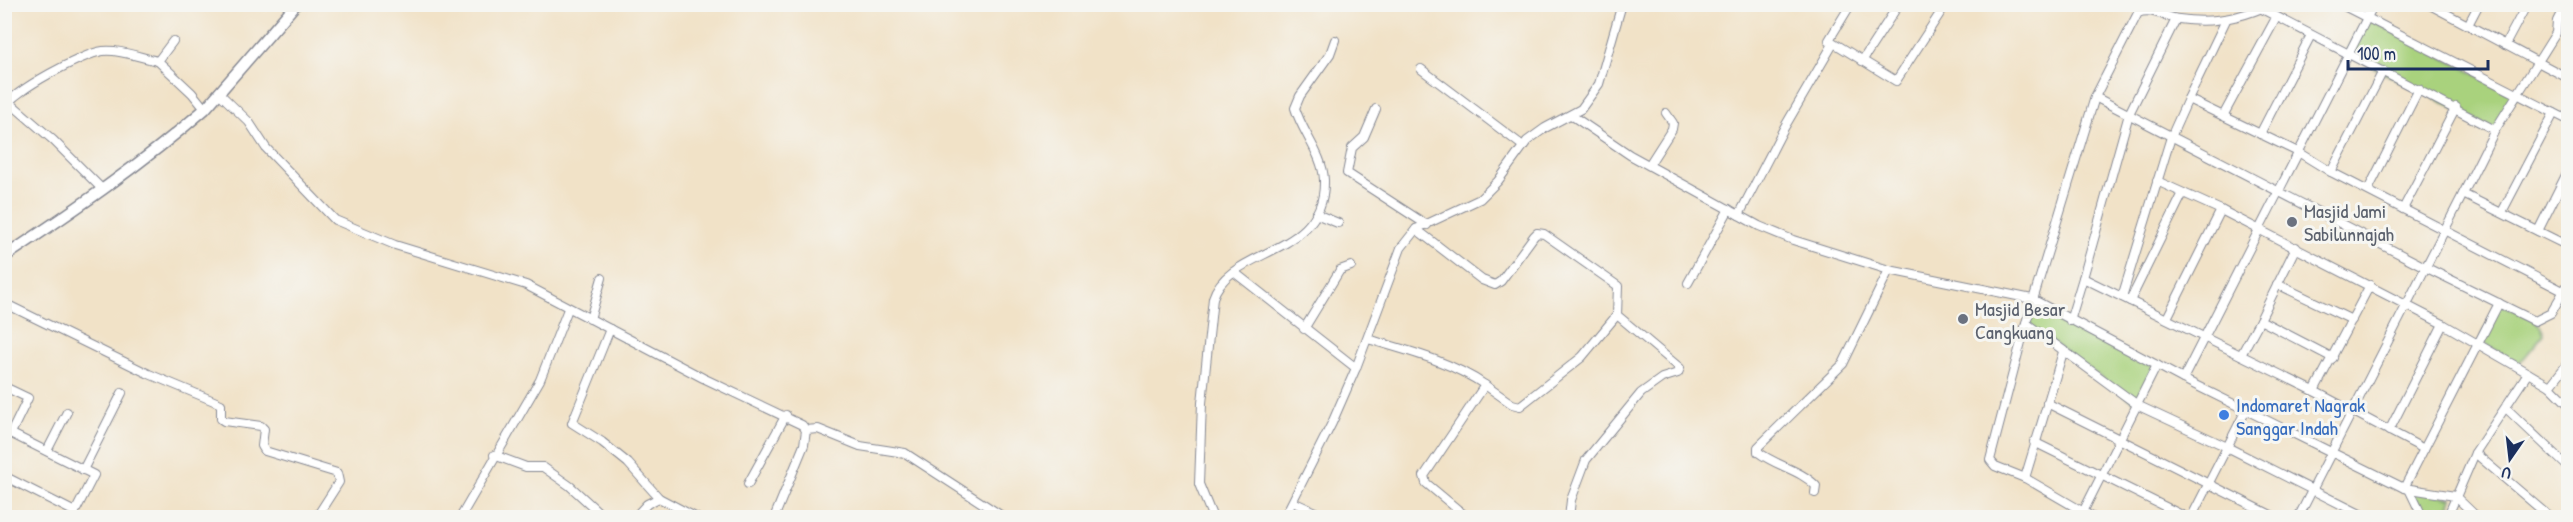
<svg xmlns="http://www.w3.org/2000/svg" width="2573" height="522" font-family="'Patrick Hand',sans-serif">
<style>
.green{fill:#a9d27d;stroke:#62806e;stroke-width:1.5}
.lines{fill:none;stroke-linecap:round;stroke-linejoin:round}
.minor-casing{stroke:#868892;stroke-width:10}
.tertiary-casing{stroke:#868892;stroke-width:13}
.minor{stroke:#fff;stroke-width:8}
.tertiary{stroke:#fff;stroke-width:10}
.worship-dot{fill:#6b7280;stroke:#f6f6f2;stroke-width:2}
.shop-dot{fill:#3f7fe0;stroke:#f6f6f2;stroke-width:2}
.labels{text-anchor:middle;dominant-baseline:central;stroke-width:6;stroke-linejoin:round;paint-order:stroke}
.worship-label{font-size:20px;fill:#5b616d;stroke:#f6f6f2;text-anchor:start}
.shop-label{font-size:20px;fill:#366cbe;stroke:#f6f6f2;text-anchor:start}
</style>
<rect width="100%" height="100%" fill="#f6f6f2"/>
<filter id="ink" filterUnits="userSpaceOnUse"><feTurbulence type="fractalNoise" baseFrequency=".0167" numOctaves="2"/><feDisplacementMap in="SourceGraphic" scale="12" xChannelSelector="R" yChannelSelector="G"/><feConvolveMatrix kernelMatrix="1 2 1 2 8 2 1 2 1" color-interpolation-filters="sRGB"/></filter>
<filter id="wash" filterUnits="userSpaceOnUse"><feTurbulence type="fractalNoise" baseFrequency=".008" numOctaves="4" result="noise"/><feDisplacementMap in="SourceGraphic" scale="24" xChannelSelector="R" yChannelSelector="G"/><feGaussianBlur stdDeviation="1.35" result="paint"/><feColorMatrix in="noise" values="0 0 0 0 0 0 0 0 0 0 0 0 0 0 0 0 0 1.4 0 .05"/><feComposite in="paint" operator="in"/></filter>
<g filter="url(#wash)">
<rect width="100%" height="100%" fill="#f1e2c7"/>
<g class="green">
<path d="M2365,17l151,78 -21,35 -149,-77z"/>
<path d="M2498,303c14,7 43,15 46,31l-25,30 -39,-23z"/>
<path d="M2029,307l128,61 -20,36 -111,-81z"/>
<path d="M2411,490l41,8 -6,19h-20z"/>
</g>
</g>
<g filter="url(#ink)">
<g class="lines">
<g class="minor-casing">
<g id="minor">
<path d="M1851,4l-22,36 67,41 50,-77"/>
<path d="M2271,4c-29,14 -60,20 -92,15 -13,-1 -27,-12 -41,-6l-43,84 -69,226 113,83 88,41 141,71"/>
<path d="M2340,4l228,116"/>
<path d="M2428,4l140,74"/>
<path d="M2262,9l233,121 -32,64 105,52"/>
<path d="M2468,25l11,-21"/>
<path d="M173,41l-15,20 34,32 13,16"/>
<path d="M2505,45l22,-41"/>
<path d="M1862,61l37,-57"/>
<path d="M1421,69l102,77"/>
<path d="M219,93l30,29 17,26 69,72 60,25 131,40 177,93 99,47 4,5 -2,15 -30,73"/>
<path d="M2095,97l330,170 110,54 16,-8 17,-29"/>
<path d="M2188,99l38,-79"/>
<path d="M8,101l45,39 50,50"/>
<path d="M4,108c8,-17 80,-55 99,-57 17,-2 38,7 55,10"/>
<path d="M1376,109l-12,28 -12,11 -5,25 80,52"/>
<path d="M1571,115l59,40 129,71 34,14 96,30 143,29 151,80 221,109 51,8 23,22"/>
<path d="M2223,116l53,-98"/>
<path d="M2495,130l61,-97 1,-12 7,-14"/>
<path d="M2260,134l51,-99"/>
<path d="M1649,165l23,-36 1,-6 -7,-10"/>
<path d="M2331,172l52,-101"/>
<path d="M2157,181l64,29"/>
<path d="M2368,190l51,-101"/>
<path d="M2403,209l53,-102"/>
<path d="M2502,212l52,-99"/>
<path d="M1316,214l22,9"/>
<path d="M1739,215l45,-87 49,-84"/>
<path d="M1416,229l66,51 13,5 6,-4 33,-45 3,-3 7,1 74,52 -1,29 63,53 -2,5 -16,5 -21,15 -55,67 -15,40 -2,18"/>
<path d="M2538,231l30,-60"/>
<path d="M1234,272l122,96"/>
<path d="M2083,278l46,-164 47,-95"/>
<path d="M1688,283l41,-74"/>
<path d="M2277,284l75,36"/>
<path d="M2122,297l49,-160 17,-38 112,54 31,19 232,119"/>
<path d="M2130,301l53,-108"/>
<path d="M4,303l145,71 72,30v15l3,2 37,5 3,3 -2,17 3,5 72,22 2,9 -23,36"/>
<path d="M2167,318l54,-108 222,114 85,49"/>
<path d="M590,319l12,-41"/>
<path d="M2260,320l36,-73"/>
<path d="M2070,321l13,-43 231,113 110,58 -20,39"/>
<path d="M2026,323l-36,137 5,6 30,12 69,40"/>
<path d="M610,329l-38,94 30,19 26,21 31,35"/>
<path d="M1304,329l36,-59 11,-4"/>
<path d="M1368,339c40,12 82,22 117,46l-61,91 2,7 42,35"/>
<path d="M2241,355l19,-35 73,38"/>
<path d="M2183,379l191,-375"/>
<path d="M1485,385l27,19 8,2 62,-49 35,-42"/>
<path d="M2550,386l18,-23"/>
<path d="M7,388l21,10 -17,35"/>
<path d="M2314,391l56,-106"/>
<path d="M2047,403l230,115"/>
<path d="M2506,408l62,59"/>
<path d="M4,430l90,45 -19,37 -71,-36"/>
<path d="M806,430l12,-1 42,17 45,7 100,65"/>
<path d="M2389,431l54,-107"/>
<path d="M2034,442l154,76"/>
<path d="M2424,449l75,-146"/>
<path d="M47,451l20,-39"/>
<path d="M2475,453l76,65"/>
<path d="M494,455l32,12h17l27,19 35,32"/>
<path d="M83,470l39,-77"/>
<path d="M2025,478l38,-126"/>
<path d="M748,484l38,-69"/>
<path d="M2409,489l14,29"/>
<path d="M1815,493l1,-7c-15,-16 -40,-20 -58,-34v-5l85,-83 46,-94"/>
<path d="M1293,502l35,16"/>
<path d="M2083,512l74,-147"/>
<path d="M460,518l80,-138 28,-71"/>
<path d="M634,518l13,-14 12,-6 38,20"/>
<path d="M1213,518l-14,-34 3,-81 11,-105c16,-51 113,-41 111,-118 -1,-25 -22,-48 -29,-72l5,-12 30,-42 5,-14"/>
<path d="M1284,518l48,-95 24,-55 45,-120 15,-19 64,-30 18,-18 29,-40 18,-13 36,-19 18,-25 23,-80"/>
<path d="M2191,518l55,-108"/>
<path d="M2298,518l165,-324"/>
<path d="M2447,518l28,-65 53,-80 22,13 18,18"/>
<path d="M2568,518v-1"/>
</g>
</g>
<g class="tertiary-casing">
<path id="tertiary" d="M4,257c69,-46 138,-93 201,-148l91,-105"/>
</g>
<use href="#minor" class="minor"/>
<use href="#tertiary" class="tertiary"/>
</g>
</g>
<g class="worship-dot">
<circle cx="2292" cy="222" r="6"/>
<circle cx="1963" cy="319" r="6"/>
</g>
<circle class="shop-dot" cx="2224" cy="415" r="6"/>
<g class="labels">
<g class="worship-label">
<text x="2304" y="210">Masjid Jami<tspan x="2304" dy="23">Sabilunnajah</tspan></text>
<text x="1975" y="308">Masjid Besar<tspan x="1975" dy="23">Cangkuang</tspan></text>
</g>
<g class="shop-label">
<text x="2236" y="404">Indomaret Nagrak<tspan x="2236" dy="23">Sanggar Indah</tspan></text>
</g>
</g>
<rect width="2573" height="522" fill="none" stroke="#f6f6f2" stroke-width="24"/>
<g transform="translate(2510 459) rotate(194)" stroke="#f6f6f2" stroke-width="4.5" paint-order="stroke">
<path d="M0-4.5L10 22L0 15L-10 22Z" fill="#1b2f5e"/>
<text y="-9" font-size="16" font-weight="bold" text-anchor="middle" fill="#1b2f5e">U</text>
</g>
<path d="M2348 60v9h140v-9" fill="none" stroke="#1b2f5e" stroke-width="3"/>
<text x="2357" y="60" font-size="18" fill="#1b2f5e" stroke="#f6f6f2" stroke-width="4.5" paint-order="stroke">100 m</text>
</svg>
